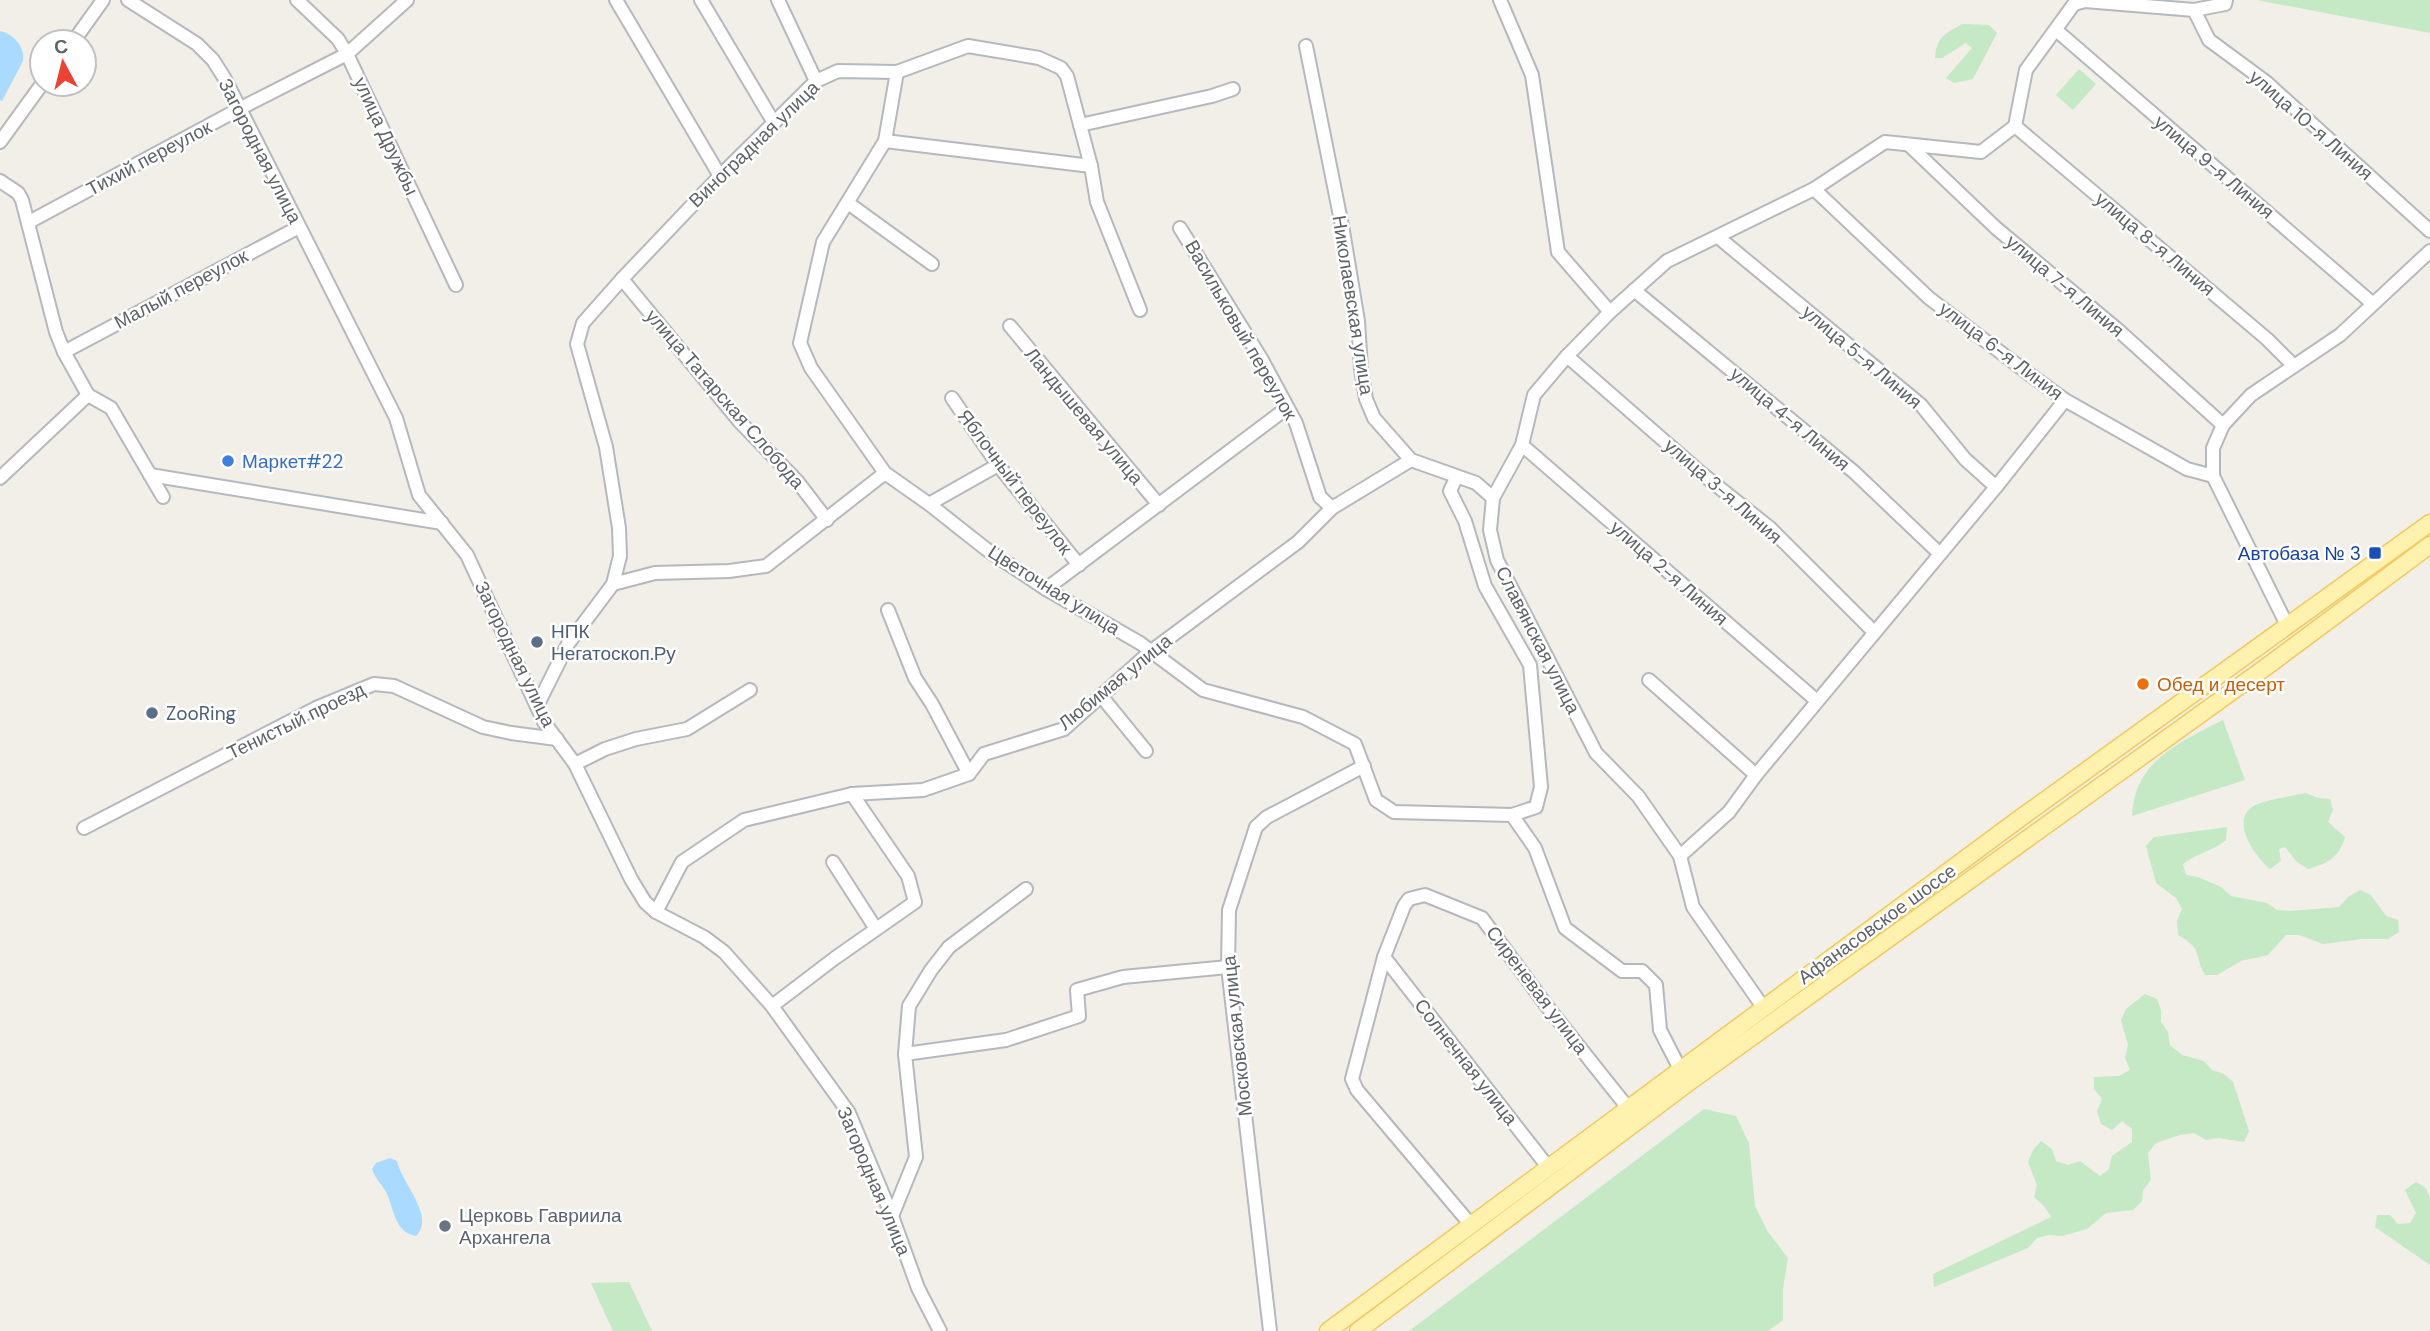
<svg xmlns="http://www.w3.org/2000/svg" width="2430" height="1331" font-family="'DM Sans',sans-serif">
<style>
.green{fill:#c5e8c5}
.water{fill:#aadaff}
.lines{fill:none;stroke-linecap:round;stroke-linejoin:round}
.minor-casing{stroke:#b5b8bc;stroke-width:16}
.major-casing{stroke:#f2c960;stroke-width:19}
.minor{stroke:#fff;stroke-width:12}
.major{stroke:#fff2af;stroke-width:16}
.shop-dot{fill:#3f7fe0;stroke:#fff;stroke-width:2.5}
.transit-dot{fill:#1a4fb4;stroke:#fff;stroke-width:2.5}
.service-dot{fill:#5c6f8a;stroke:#fff;stroke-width:2.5}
.food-dot{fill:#e8710a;stroke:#fff;stroke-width:2.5}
.worship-dot{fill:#6b7280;stroke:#fff;stroke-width:2.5}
.labels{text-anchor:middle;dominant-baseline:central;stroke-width:5;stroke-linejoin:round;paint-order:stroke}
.street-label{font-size:19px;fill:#5f6368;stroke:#fff}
.shop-label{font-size:19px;fill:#366cbe;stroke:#fff;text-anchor:start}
.transit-label{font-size:19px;fill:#164399;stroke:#fff;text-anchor:end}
.service-label{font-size:19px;fill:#4e5e75;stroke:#fff;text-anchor:start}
.food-label{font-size:19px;fill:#c56008;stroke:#fff;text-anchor:start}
.worship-label{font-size:19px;fill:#5b616d;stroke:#fff;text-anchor:start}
</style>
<rect width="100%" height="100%" fill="#f1efe8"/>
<g class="green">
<path d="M2257,0h173v33z"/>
<path d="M1962,24l27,1 8,8 -24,46 -19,4 -8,-5 26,-30 -6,-5 -24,15h-7c1,-21 10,-24 27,-34z"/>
<path d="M2079,69l17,15 -23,26 -17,-15z"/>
<path d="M2223,720l22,60 -113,36c2,-55 48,-74 91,-96z"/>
<path d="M2306,793l12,5 12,1 3,11 -5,12 17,15c-6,21 -17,26 -37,32l-11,-7 -12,-15 -6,2 2,12 -11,8c-14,-12 -40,-46 -18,-62 11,-7 40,-11 54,-14z"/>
<path d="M2227,827l-1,13c-13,11 -29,13 -43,24l3,11 12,2 23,10 10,9 36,7 10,7 13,1 49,-4 9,-10 12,-7 11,5 15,21 12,4 1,12 -11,7h-26l-39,5 -24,-9h-13l-18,20 -27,6 -24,14h-12c-12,-22 -1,-25 -27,-40l-1,-14 5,-12 -6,-11 -20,-15 -10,-37 8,-9z"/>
<path d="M2145,994l12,5 4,11v12l7,10 2,13 12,10 22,6 8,9 12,4 9,8 16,49 -5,11 -25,-4 -13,2 -12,-7 -14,2 -24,8 -8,10 3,27 -8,10 -1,11 -9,9 -27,3 -19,16 -25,7 -13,-1 -12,3 -9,10 -94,39 -1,-13 118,-57 -7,-11 -10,-9 3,-12 -9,-23 5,-12 8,-9 11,8 4,12 12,4 12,-4 20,15 9,-7 3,-13 20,-14v-13l-10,-8 -10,9 -11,-6 -4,-13 5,-12 -8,-10v-12l25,-1 11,-6 -5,-12 3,-13 -7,-25 5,-11z"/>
<path d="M1704,1109l32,7 13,27 6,63 13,26 20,26 -5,30v32l-15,11h-359z"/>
<path d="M2416,1182l10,6 4,11v66l-55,-38 2,-12h13l8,9 12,-1 6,-10 -11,-23z"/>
<path d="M629,1282l23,49h-39l-22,-48z"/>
</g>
<g class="water">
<path d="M0,31c14,3 25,16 23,30l-21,40 -2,-1z"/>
<path d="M390,1158l7,3c5,23 39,56 19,75 -22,-4 -22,-27 -29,-42 -4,-9 -12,-15 -15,-25l4,-6z"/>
</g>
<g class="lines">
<g class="minor-casing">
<g id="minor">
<path d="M128,0l69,44 16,16 12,19 171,339 23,77 48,60 77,167 31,42 56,115 14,23 11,10 48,25 20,15 48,54 77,107 43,103 26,72 22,43"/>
<path d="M297,0l41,39 9,15 109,231"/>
<path d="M616,0l104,176"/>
<path d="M701,0l73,123"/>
<path d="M778,0l38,81"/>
<path d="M1500,0l32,75 26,177 52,60"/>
<path d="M2194,10l31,-6 1,-4"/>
<path d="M2056,30l316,273"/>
<path d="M73,42l30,-42"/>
<path d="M1306,46l37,185 15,90 3,48 5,30 8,19 37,42 65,23 17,15"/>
<path d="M897,72l-12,69 -62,101 -23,101 11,25 74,105 44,31 57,45 60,40 94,54 63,47 100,27 52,27 21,56 18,12 118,3 24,-8 5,-20 -11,-122 -45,-79 -20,-65 -15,-30 6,-13"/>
<path d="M1080,125l132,-29 21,-7"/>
<path d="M2015,126l252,213 26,26"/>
<path d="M885,141l206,25"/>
<path d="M0,142l42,-58"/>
<path d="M1909,145l87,83 122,102 105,95"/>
<path d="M0,181l18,12 4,7 34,132 8,20 24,43"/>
<path d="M1814,189l115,109 100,76 36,26 122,69 26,7"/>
<path d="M848,203l84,61"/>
<path d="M29,222l212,-114 106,-54 60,-54"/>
<path d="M1180,228l82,132 34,63 24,74 12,11"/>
<path d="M1718,237l203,168 44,54 31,28"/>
<path d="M622,279l117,142 58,60 30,39"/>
<path d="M1634,290l220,182 86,82"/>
<path d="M1010,326l149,179"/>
<path d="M64,352l235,-125"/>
<path d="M1567,356l134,117 69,55 104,104"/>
<path d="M88,395l23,13 52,89"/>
<path d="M952,398l46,67 81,100"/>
<path d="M1522,445l295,256"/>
<path d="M150,475l292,48"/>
<path d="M0,478l88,-83"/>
<path d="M929,504l69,-39"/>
<path d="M613,584l7,-28 -1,-28 -13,-81 -29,-103 6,-21 39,-44 98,-103 96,-95 22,-10 59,1 71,-26 71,12 22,10 6,8 24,90 6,36 43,108"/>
<path d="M1046,589l241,-181"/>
<path d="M888,610l27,68 17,26 37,70"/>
<path d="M2288,627l-75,-151v-28l10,-23 28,-30 89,-60 90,-84"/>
<path d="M1649,680l107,95"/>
<path d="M1102,697l44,54"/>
<path d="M537,706l31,-62 45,-60 42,-11 74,-2 37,-5 119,-93"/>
<path d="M575,764l30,-15 31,-10 51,-10 63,-39"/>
<path d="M1512,815l23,33 30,80 57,43h20l14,14 4,45 20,39"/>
<path d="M84,828l232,-120 58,-24 20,2 89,41 28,6 46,6"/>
<path d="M1680,856l49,-44 27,-37 240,-288 69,-87"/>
<path d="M833,862l43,67"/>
<path d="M656,912l26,-50 62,-42 108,-26 71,-4 46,-16 15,-20 80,-25 86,-77 148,-110 34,-34 79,-48"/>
<path d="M1384,957l164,210"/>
<path d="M772,1006l63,-48 80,-56 -7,-26 -56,-82"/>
<path d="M1763,1007l-70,-100 -13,-51 -42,-60 -42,-43 -99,-193 -7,-30 3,-32 29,-53 12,-50 33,-39 43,-44 57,-51 147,-72 71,-47 96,10 34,-26 11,-56 48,-66 11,-3 109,9 15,30 57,42 164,149"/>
<path d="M905,1054l101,-14 73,-24 -2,-26 46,-13 105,-10"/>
<path d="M892,1216l24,-59 -11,-103 4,-48 22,-36 18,-23 77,-58"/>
<path d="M1471,1225l-114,-135 -5,-11 32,-122 20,-51 5,-7 16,-4 57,23 64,87 82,103"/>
<path d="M1270,1331l-42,-364 1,-57 27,-83 11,-10 97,-51"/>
</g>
</g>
<g class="major-casing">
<g id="major">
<path d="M1328,1331l691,-512 411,-296"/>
<path d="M1358,1331l330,-248 578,-416 164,-122"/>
</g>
</g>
<use href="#minor" class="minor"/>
<use href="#major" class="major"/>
</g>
<circle class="shop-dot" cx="228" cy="461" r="7"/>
<rect class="transit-dot" x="2368" y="546" width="14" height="14" rx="3.5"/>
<g class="service-dot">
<circle cx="537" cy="642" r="7"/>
<circle cx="152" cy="713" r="7"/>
</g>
<circle class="food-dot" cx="2143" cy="684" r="7"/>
<circle class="worship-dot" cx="445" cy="1226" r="7"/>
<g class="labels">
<g class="street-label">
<text transform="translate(2311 125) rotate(41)">улица 10-я Линия</text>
<text transform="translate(386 136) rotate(65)">улица Дружбы</text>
<text transform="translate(754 144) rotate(-44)">Виноградная улица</text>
<text transform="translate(260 151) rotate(63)">Загородная улица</text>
<text transform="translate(149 158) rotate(-28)">Тихий переулок</text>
<text transform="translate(2214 167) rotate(40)">улица 9-я Линия</text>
<text transform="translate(2155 244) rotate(40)">улица 8-я Линия</text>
<text transform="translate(2065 286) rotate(40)">улица 7-я Линия</text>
<text transform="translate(181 289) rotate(-28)">Малый переулок</text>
<text transform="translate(1353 305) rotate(81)">Николаевская улица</text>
<text transform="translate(1241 330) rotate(60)">Васильковый переулок</text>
<text transform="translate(2001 351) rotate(37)">улица 6-я Линия</text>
<text transform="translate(1862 357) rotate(40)">улица 5-я Линия</text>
<text transform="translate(725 399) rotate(49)">улица Татарская Слобода</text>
<text transform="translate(1084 416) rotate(50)">Ландышевая улица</text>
<text transform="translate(1790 419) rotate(40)">улица 4-я Линия</text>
<text transform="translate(1015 482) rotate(53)">Яблочный переулок</text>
<text transform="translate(1723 491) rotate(41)">улица 3-я Линия</text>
<text transform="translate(1669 573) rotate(41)">улица 2-я Линия</text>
<text transform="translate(1054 590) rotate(32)">Цветочная улица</text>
<text transform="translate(1538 640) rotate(63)">Славянская улица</text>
<text transform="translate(515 654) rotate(64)">Загородная улица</text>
<text transform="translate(1115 682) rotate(-39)">Любимая улица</text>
<text transform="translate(296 721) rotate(-26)">Тенистый проезд</text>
<text transform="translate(1877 924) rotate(-36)">Афанасовское шоссе</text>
<text transform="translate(1537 990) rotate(53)">Сиреневая улица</text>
<text transform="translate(1237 1036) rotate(-96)">Московская улица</text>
<text transform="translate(1466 1062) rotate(52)">Солнечная улица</text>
<text transform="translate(874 1181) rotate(67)">Загородная улица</text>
</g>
<g class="shop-label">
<text x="242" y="461">Маркет#22</text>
</g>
<g class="transit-label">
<text x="2361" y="553">Автобаза № 3</text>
</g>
<g class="service-label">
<text x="551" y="631">НПК<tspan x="551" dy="22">Негатоскоп.Ру</tspan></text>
<text x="166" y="713">ZooRing</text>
</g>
<g class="food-label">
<text x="2157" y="684">Обед и десерт</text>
</g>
<g class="worship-label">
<text x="459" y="1215">Церковь Гавриила<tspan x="459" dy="22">Архангела</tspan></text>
</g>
</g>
<g transform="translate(63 63) rotate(353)"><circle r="33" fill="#ffffff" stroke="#bfc1c3" stroke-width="2"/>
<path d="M0-5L12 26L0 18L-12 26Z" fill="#ea4335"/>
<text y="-10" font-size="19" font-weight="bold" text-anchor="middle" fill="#5f6368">С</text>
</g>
</svg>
